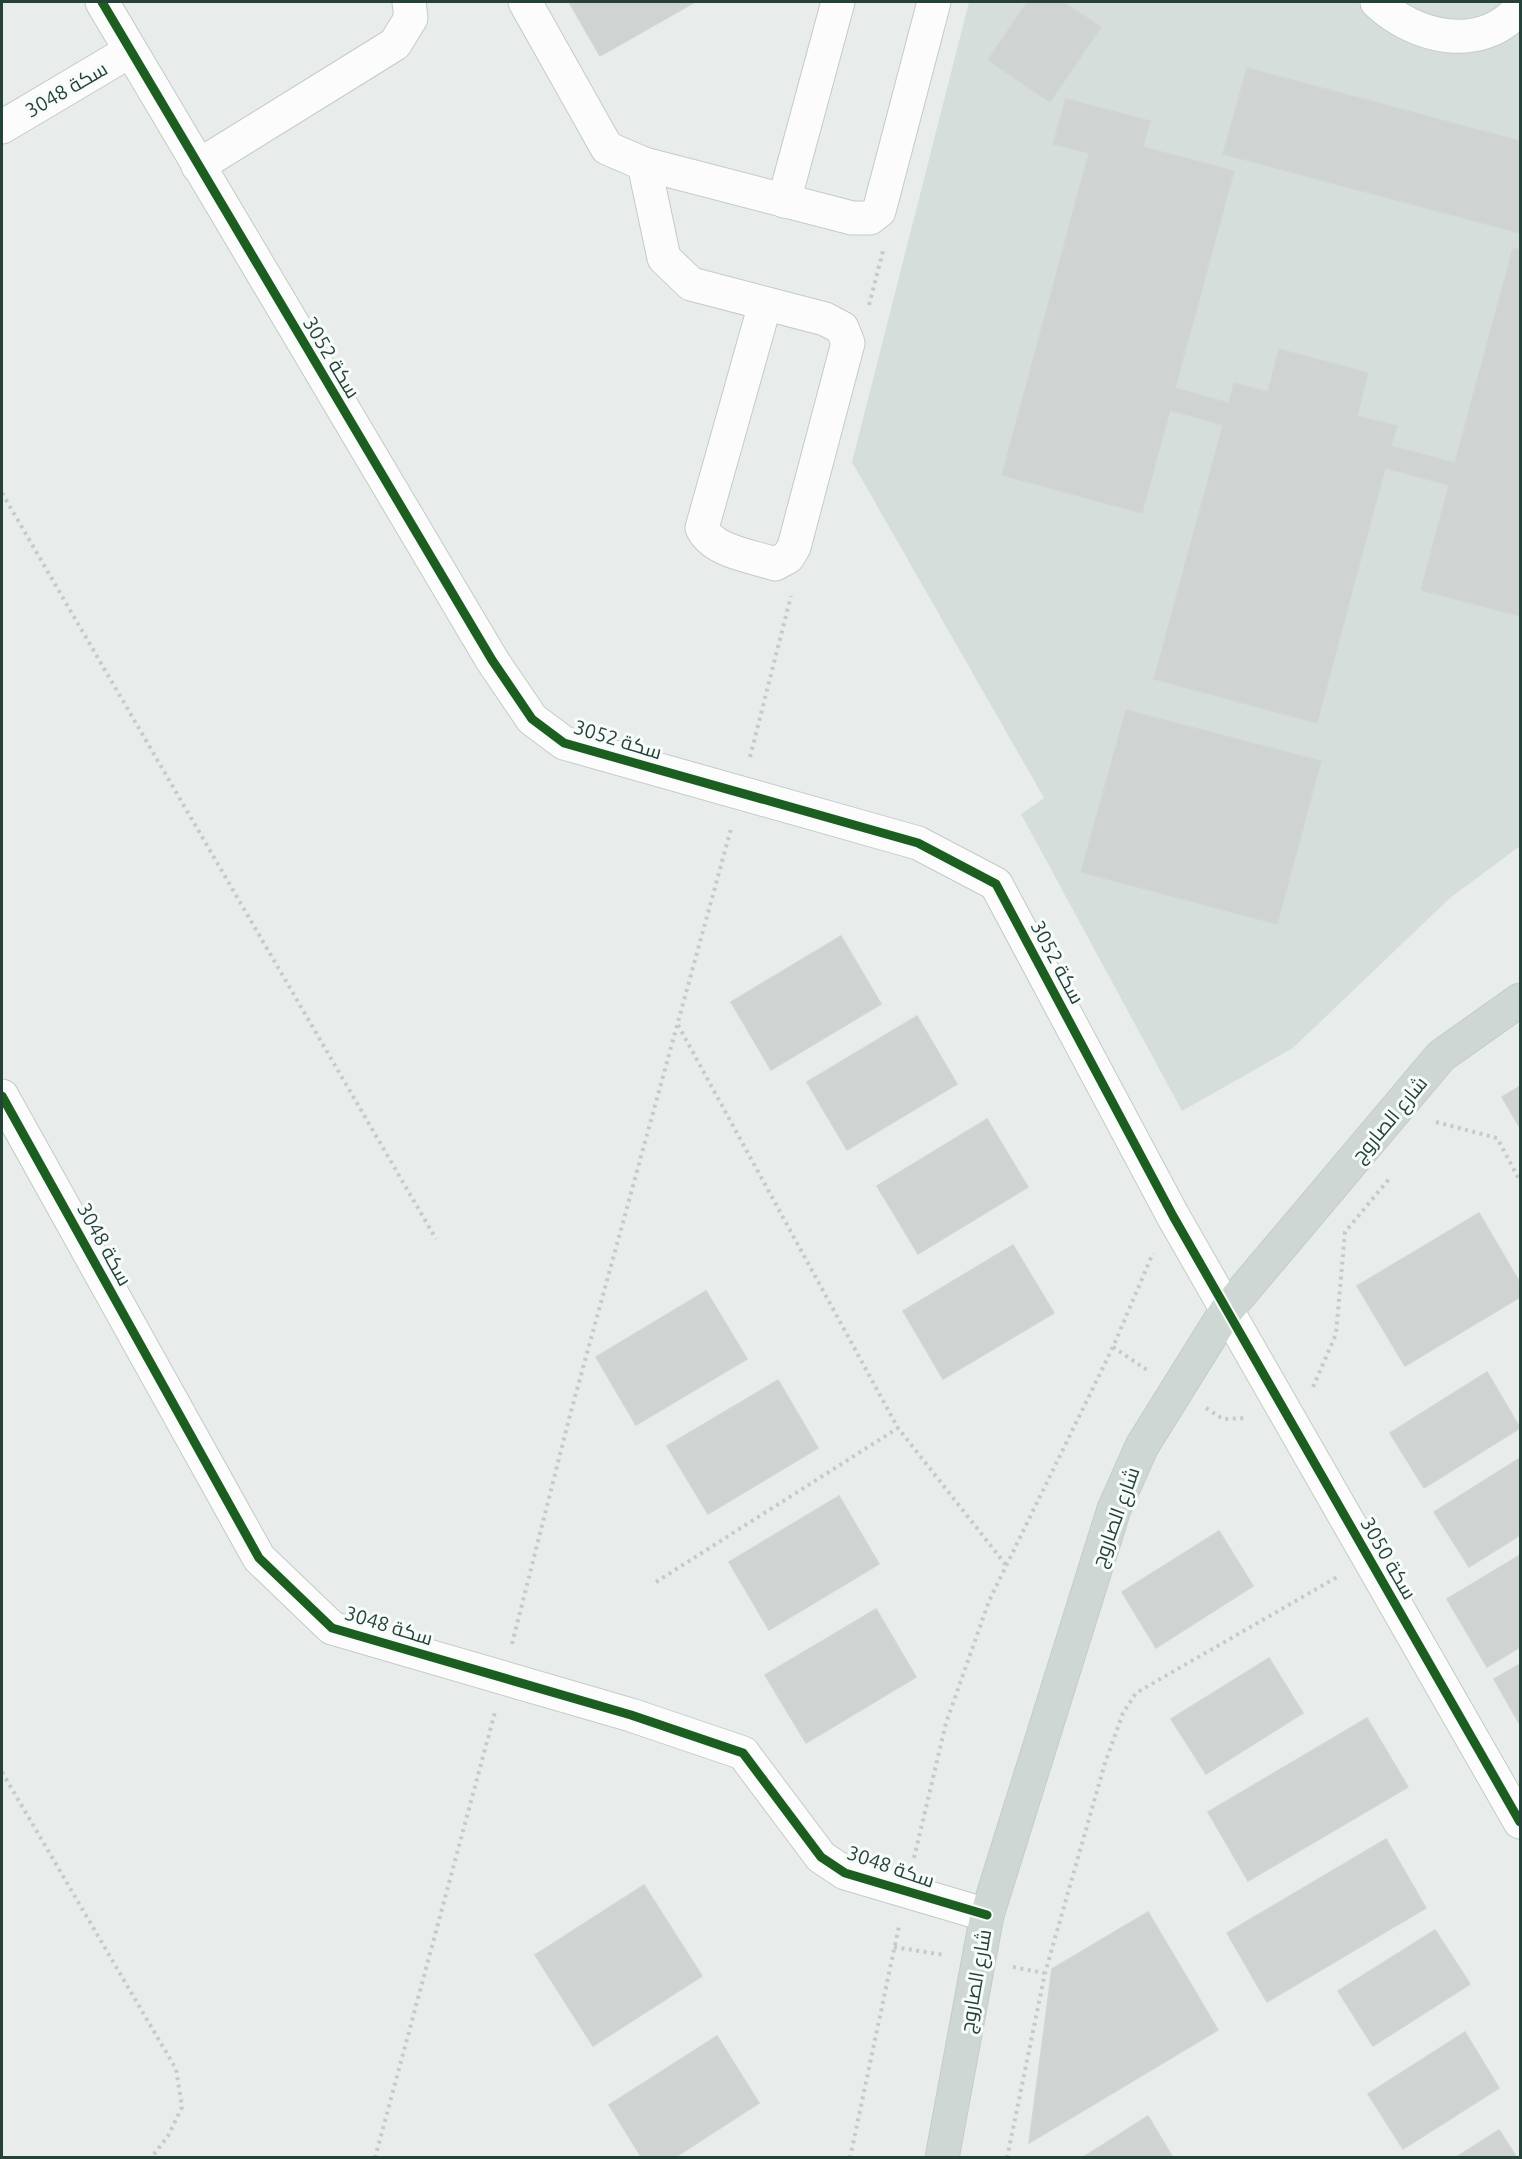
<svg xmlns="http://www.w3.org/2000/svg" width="1522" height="2159" font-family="Ubuntu,Cairo,sans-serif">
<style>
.built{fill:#d6dedb}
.building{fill:#cfd4d2;stroke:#d1d6d4;stroke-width:1.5}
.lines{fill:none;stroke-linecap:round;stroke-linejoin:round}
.minor-casing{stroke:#c5cac8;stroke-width:35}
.major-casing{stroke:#c3ccc9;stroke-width:35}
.path{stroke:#c3ccca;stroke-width:4;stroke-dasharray:3 4.5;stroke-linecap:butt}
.minor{stroke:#fcfcfc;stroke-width:33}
.major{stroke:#cfd7d5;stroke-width:33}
.cycleway-casing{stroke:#f7fbf9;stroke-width:13}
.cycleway{stroke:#1b5e20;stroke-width:9}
.labels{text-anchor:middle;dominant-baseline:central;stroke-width:6;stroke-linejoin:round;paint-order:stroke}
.street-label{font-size:20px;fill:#24423a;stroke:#f7fbf9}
</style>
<rect width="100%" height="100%" fill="#e8edeb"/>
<path class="built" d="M969,2h551v844l-70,52 -157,150 -111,63 -161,-297 23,-16 -192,-336z"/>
<g class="building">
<path d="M569,2h126l-95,54z"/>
<path d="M1027,2h36l38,25 -51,75 -62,-42z"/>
<path d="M1247,68l273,73v92l-297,-79z"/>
<path d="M1066,99l84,22 -7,26 91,24 -59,217 54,15 5,-20 34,9 11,-43 89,24 -11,43 40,10 -6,20 64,17 58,-215 7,2v366l-99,-26 28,-105 -64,-17 -68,255 -163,-44 69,-254 -53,-15 -28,103 -140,-38 87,-322 -36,-9z"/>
<path d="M1126,710l195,51 -44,163 -196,-52z"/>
<path d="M841,936l40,68 -110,66 -40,-68z"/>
<path d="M917,1016l40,68 -110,66 -40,-68z"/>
<path d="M1520,1086v42l-18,-31z"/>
<path d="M987,1119l41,68 -110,67 -41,-68z"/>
<path d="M1479,1213l41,70v14l-115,69 -48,-80z"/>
<path d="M1013,1245l41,68 -111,66 -40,-68z"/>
<path d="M706,1291l41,68 -111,66 -40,-68z"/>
<path d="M1487,1372l33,56 -96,60 -34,-55z"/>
<path d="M778,1380l40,68 -110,66 -41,-68z"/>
<path d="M1520,1458v77l-51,32 -35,-55z"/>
<path d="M839,1496l40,68 -110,66 -40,-68z"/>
<path d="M1219,1531l34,55 -97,62 -34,-56z"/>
<path d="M1520,1555v92l-33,20 -40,-68z"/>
<path d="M876,1609l40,68 -110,66 -41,-68z"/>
<path d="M1269,1658l34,55 -97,61 -35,-55z"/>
<path d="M1520,1664v61l-26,-46z"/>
<path d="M1367,1718l41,69 -160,94 -40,-69z"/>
<path d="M1386,1839l40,69 -159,94 -40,-69z"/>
<path d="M644,1885l58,91 -109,70 -58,-91z"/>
<path d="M1148,1912l70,118 -189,113 23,-174z"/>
<path d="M1435,1930l35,54 -97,62 -35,-55z"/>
<path d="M1465,2032l34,56 -96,61 -35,-55z"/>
<path d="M717,2036l42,67 -85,55h-32l-33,-53z"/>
<path d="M1148,2116l25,42h-91z"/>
<path d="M1499,2130l18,28h-62z"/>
</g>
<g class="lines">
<g class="minor-casing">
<g id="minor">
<path d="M102,2l390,658 40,59 32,24 354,100 78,41 177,332 347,606"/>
<path d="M525,2l82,146 37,16 208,54h18l9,-7 55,-209"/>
<path d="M1377,2c38,36 104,52 143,6"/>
<path d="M2,127l128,-76"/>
<path d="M644,164l20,94 27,26 134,35 17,9 6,15 -54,204 -6,10 -13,7c-23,-8 -62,-12 -73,-36l63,-224"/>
<path d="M198,166l197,-122 16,-26 -2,-16"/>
<path d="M784,201l54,-199"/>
<path d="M2,1096l257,462 73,70 299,87 112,38 78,104 24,16 142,42"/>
</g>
</g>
<g class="major-casing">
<path id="major" d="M942,2158l45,-243 127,-406 28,-63 84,-135 215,-255 79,-56"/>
</g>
<g class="path">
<path d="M869,305l14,-54"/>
<path d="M2,493l434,746"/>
<path d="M750,757l41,-161"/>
<path d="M678,1025l220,403 108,137"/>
<path d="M1436,1122l61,16 23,43"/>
<path d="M1113,1347l34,23"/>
<path d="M1313,1387l23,-53 9,-102 44,-53"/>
<path d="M1206,1408l17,11 24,-1"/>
<path d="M656,1582l242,-154"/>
<path d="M512,1644l58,-229 161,-586"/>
<path d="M2,1772l174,297 6,38 -14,29 -17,22"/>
<path d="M914,1858l32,-135 43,-122 124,-254 40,-94"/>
<path d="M894,1947l50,8"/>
<path d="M1013,1967l31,6"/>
<path d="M375,2158l120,-446"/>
<path d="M850,2158l49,-232"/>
<path d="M1007,2158l38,-185 60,-210 18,-50 13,-20 201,-116"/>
</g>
<use href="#minor" class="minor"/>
<use href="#major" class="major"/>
<g class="cycleway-casing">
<g id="cycleway">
<path d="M102,2l390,658 40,59 32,24 354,100 78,41 177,332 347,606"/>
<path d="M2,1096l257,462 73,70 299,87 112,38 78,104 24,16 142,42"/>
</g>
</g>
<use href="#cycleway" class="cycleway"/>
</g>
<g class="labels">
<g class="street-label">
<text transform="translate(66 89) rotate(-30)">سكة 3048</text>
<text transform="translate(332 357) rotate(59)">سكة 3052</text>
<text transform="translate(618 739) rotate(17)">سكة 3052</text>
<text transform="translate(1058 962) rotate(62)">سكة 3052</text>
<text transform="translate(1389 1119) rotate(-50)">شارع الصاروج</text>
<text transform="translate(105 1244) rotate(61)">سكة 3048</text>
<text transform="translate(1115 1517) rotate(-70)">شارع الصاروج</text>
<text transform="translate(1389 1558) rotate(60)">سكة 3050</text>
<text transform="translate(389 1625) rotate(17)">سكة 3048</text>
<text transform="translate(891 1866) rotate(19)">سكة 3048</text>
<text transform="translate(975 1981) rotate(-80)">شارع الصاروج</text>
</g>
</g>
<rect width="1522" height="2159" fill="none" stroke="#24423a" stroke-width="6"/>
</svg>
